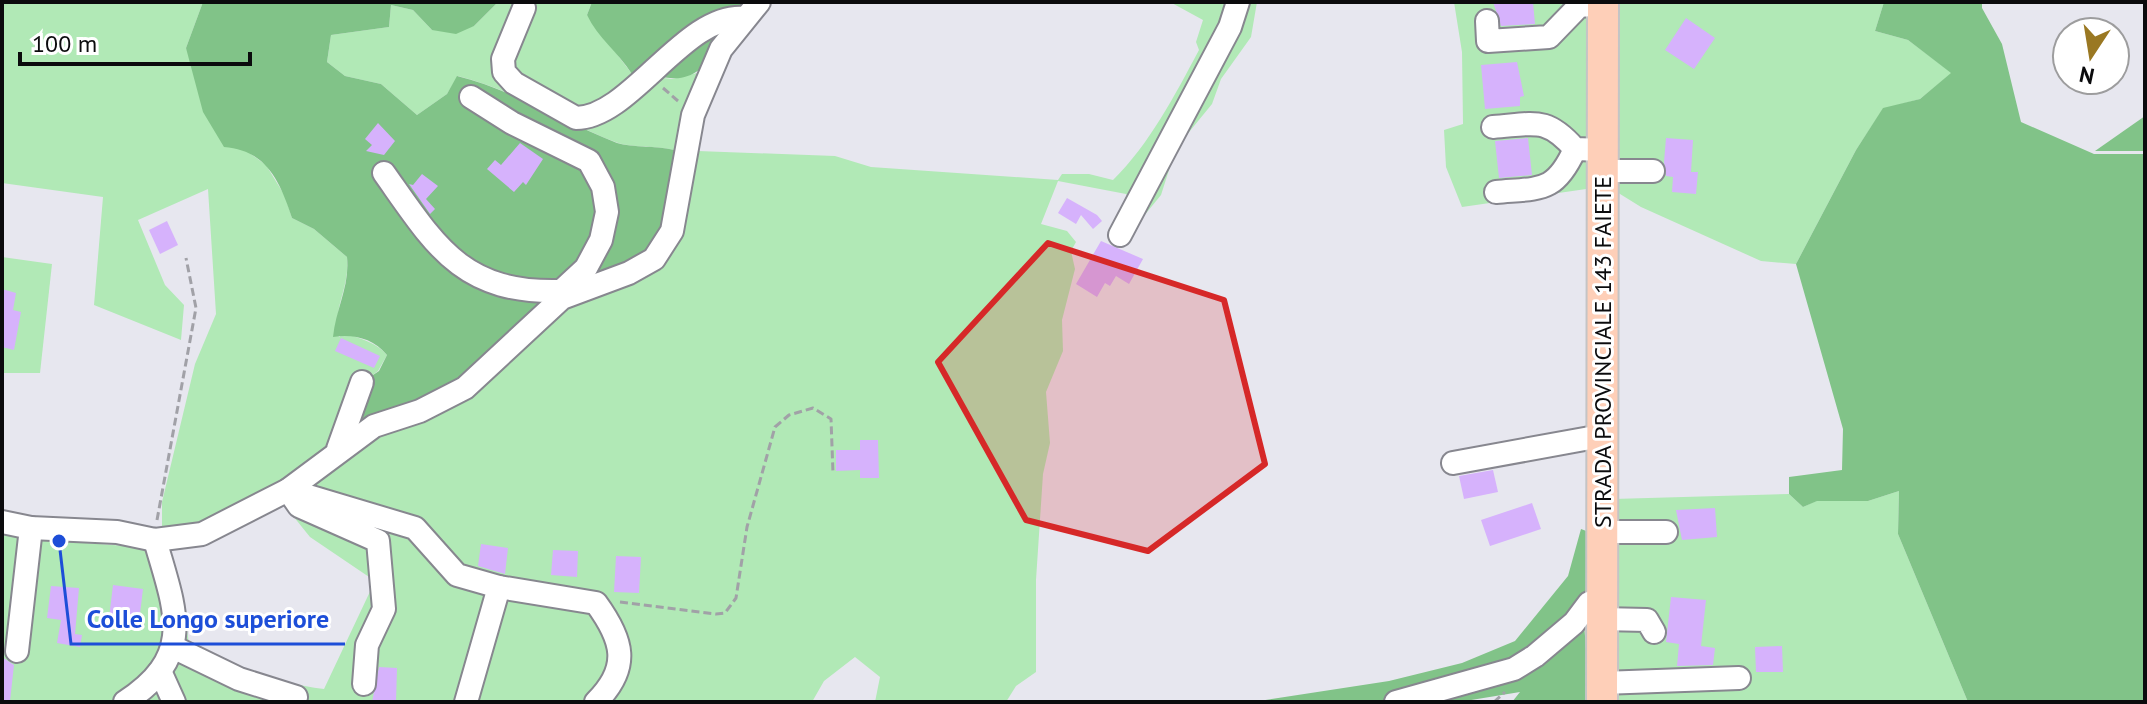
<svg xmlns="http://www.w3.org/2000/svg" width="2147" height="704" font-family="'PT Sans',sans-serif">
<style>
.green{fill:#b1e9b6}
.forest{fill:#81c388}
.building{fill:#d6b2fc}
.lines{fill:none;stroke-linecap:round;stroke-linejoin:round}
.minor-casing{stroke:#87878f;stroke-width:26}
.major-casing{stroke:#c4c4c5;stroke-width:34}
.path{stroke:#a1a1a7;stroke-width:3;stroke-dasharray:8 4;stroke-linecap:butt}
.minor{stroke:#fff;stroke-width:22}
.major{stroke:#fecfb8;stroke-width:30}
.marked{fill:#d62828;fill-opacity:0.2;stroke:#d62828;stroke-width:6;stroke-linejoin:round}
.labels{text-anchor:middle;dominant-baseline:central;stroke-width:6;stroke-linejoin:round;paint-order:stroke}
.street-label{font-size:24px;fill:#0b0b0d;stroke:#fff}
.leader{fill:none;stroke:#1d4ed8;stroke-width:3}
.callout-dot{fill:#1d4ed8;stroke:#fff;stroke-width:3}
.callout-label{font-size:26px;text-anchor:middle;font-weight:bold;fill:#1d4ed8;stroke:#fff;stroke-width:6;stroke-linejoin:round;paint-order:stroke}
</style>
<rect width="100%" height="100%" fill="#e7e7ef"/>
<g class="green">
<path d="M2,2h201l-17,46 58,101 22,16 19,31 7,22 22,11 33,28c3,33 -15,49 -8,80l6,-4c16,6 31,9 42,22l-9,16 -8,6 -19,52 -49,43 -97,56 -43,4v-30l33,-138 21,-50 -8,-125 -70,31 27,65 19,20 -3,35 -87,-35 9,-108 -101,-14z"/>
<path d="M498,2h94l-5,13 45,59 40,5 25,-6 -19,78c-19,-6 -46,-3 -60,-8 -55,-21 -104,-53 -160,-67l-11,18 -30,21 -36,-31 -36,-8 -18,-14 4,-27 58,-8 2,-22 22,5 19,20 42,-4z"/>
<path d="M1170,2h87l-6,35 -30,42 -9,25 -36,44 -15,47 -18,22 -17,-23 -68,-13 -17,43 26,7 9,11 -5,9 4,18 -13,51 1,31 -17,41 4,51 -7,31 -7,106v92l-20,14 -10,16h-131l5,-25 -25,-20 -31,24 -12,21h-810v-169l43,7 122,9 15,49 7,45c46,24 82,39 135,46l51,-108 -65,-44 -29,-36 409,-315 8,-35 137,5 36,11 187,13 4,-6h27l24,6c36,-35 62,-85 86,-130l-3,-8 7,-22z"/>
<path d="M1454,2h139v186l-131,19 -16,-40 -2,-37 19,-6 -1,-72z"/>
<path d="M1618,2h266l-9,29 33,9 44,33 -32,26 -37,10 -27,41 -60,114 -35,-3 -120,-54 -29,-18v-147z"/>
<path d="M2,257l50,7 -12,109h-38z"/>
<path d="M1899,491l-1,43 70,168h-355v-203l176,-5 14,13 13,-6h52z"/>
</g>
<g class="forest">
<path d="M203,2h295l-24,24 -18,8 -24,-4 -19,-20 -22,-5 -2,22 -58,8 -4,27 18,14 36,8 36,31 30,-21 10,-18c57,14 106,46 160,67 15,5 42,2 61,8l-15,81 -16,21 -97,43 -59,59 -55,43 -85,31 19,-52 9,-6 8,-16c-14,-17 -34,-21 -54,-18 3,-29 17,-51 14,-80l-33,-28 -22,-11c-12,-37 -26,-68 -68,-71l-21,-35 -17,-64z"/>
<path d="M592,2h157c-18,27 -40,81 -79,76 -13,-1 -25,-4 -38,-4 -15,-23 -34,-36 -45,-59z"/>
<path d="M1884,2h98v6l20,36 19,78 73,32h51v548h-177l-70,-168 1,-43 -31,10h-51l-14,6 -14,-13v-17l53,-7 1,-41 -47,-165 60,-114 27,-42 37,-9 31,-26 -43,-33 -33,-9z"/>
<path d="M2145,116v35h-50z"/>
<path d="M1581,529l8,3 2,86 -7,5 6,79h-78l8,-10 -61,10h-207l137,-21 73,-18 53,-22 53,-65z"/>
</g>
<g class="building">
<path d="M1493,2h40l2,22 -34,2z"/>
<path d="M1686,18l29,20 -21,31 -29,-19z"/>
<path d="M1517,62l7,34 -4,1v9l-35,3 -4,-44z"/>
<path d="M378,123l17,18 -11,14 -18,-4 6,-6 -7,-6z"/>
<path d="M1528,138l4,37 -33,3 -4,-37z"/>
<path d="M1666,138l27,2 -2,32h7l-2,22 -24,-2 1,-15 -7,-1 -2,-14z"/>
<path d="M520,143l23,16 -17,26 -3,-3 -9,10 -27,-23 8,-9 6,5z"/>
<path d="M422,174l16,12 -12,13 9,10 -5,5 -21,-30 4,1z"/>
<path d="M1067,198l30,17 5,6 -9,8 -12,-14 -5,9 -18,-11z"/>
<path d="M167,221l11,24 -18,9 -11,-24z"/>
<path d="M1101,241l42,18 -14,25 -13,-8 -6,10 -5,-3 -8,14 -21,-13z"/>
<path d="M2,289l14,4 -3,17 8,2 -7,38 -12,-3z"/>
<path d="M341,338l39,18 -6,12 -39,-17z"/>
<path d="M860,440h18l1,38h-19v-8l-24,1v-21h24z"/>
<path d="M1493,470l5,22 -34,7 -5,-23z"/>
<path d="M1532,503l9,26 -51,17 -9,-26z"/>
<path d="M1715,508l2,29 -35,3 -6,-30z"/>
<path d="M481,544l27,4 -3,26 -27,-8z"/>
<path d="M553,550l25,1 -1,26 -26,-2z"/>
<path d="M616,556l25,1 -2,36 -25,-1z"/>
<path d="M113,585l30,4 -4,33 -30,-4z"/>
<path d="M51,586l28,2 -4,46 7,1 -2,12 -23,-4 4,-23 -14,-2z"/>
<path d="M1671,597l35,3 -5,46 14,2 -2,17 -36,1 2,-22 -13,-2z"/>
<path d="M1782,646l1,26h-27l-1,-25z"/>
<path d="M2,657l12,8 -4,36 -8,-1z"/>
<path d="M379,667l18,1 -1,34h-24z"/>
</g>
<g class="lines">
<g class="minor-casing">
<g id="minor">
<path d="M524,8l-21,51 1,13 10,11 62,35c55,0 109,-106 169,-100"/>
<path d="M1487,21l1,20 61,-4 30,-31 24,-2"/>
<path d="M471,97l41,26 77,38 14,26 4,25 -6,28 -15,28 -27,25"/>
<path d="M1493,127c41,-3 53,-11 82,22l28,1"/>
<path d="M1603,171h50"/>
<path d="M384,173c51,72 77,120 174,118"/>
<path d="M1496,192c45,-4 59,1 79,-43"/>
<path d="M1120,235l110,-208 8,-25"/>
<path d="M338,449l24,-67"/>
<path d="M1453,463l148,-27"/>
<path d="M2,522l29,6 86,4 38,8 47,-6 86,-44 86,-64 46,-15 45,-23 97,-90 67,-25 25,-14 18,-28 21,-116 28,-66 38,-47"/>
<path d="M1601,532h65"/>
<path d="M1601,619l46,1 7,12"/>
<path d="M173,647l66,32 57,18"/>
<path d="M17,651l14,-123"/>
<path d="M160,671l14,31"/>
<path d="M1602,683l137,-5"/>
<path d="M364,684l3,-39 17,-36 -6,-68 -79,-35 -11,-16 127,38 42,47 42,12 97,16c27,37 35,64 0,99"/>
<path d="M125,702c72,-47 50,-92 30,-162"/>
<path d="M466,702l33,-115"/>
<path d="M1396,702l118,-33 21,-13 39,-33 15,-20 11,-4"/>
</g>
</g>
<g class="major-casing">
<path id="major" d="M1602,702l1,-700"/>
</g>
<g class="path">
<path d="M663,88l15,13"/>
<path d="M157,520l39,-212 -10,-50"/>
<path d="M620,602l96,12 9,-1 11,-15 11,-71 28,-100 14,-12 24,-7 18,11 2,54"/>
<path d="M1494,702l11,-10"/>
</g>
<use href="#minor" class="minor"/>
<use href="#major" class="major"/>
</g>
<path class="marked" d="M1048,243l176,57 41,164 -117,87 -122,-31 -88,-158z"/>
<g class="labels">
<g class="street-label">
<text transform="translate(1602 352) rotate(-90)">STRADA PROVINCIALE 143 FAIETE</text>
</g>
</g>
<path class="leader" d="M59 541L71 644H345"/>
<circle class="callout-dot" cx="59" cy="541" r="8"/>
<g class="callout-label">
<text x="208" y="628">Colle Longo superiore</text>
</g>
<rect width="2147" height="704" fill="none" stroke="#0b0b0d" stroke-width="8"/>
<g transform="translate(2091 56) rotate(192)"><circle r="38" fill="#ffffff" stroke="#9d9d9e" stroke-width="2"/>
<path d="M0-6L14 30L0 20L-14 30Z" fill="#9a7822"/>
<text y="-12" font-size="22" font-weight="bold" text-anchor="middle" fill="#0b0b0d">N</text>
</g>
<path d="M20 52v12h230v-12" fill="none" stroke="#0b0b0d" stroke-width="4"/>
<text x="32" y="52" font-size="24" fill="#0b0b0d" stroke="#ffffff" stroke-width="6" paint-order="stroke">100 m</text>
</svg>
